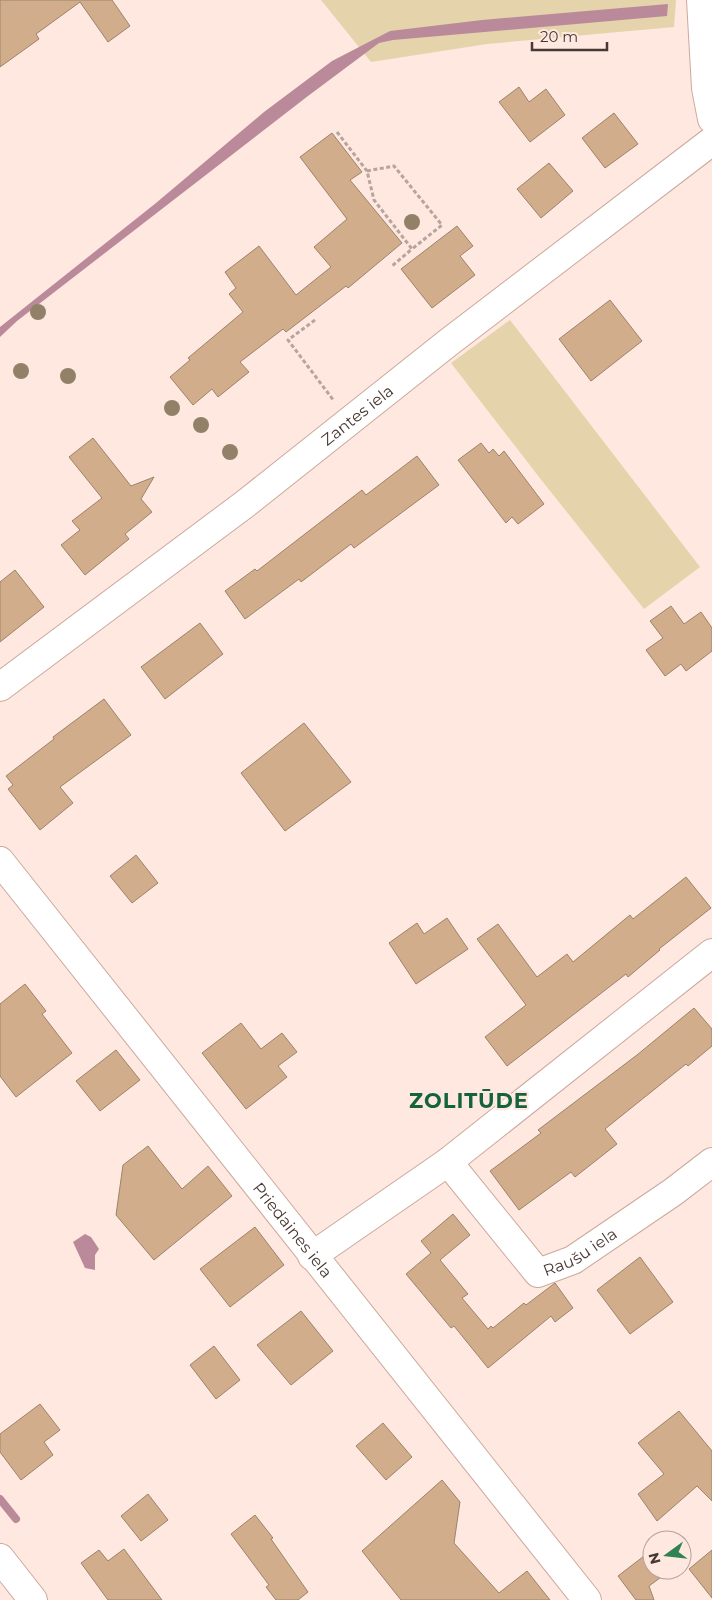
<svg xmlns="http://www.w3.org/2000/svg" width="712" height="1600" font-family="Montserrat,sans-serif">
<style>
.green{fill:#e5d3ab}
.water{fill:#ba8a9b}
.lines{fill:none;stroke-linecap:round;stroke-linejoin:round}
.stream{stroke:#ba8a9b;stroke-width:8}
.building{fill:#d1ad8b;stroke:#9c836b}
.minor-casing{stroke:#cca99c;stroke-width:30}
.path{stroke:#b7a49c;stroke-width:3;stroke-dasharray:4 2.5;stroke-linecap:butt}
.minor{stroke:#fff;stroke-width:28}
.tree{fill:#928168}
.labels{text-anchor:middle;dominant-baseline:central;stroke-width:4.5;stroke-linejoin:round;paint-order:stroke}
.street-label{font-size:16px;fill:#473833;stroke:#fee8df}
.district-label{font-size:21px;font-weight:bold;letter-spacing:1px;fill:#14633a;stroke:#fee8df}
</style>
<rect width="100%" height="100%" fill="#fee8df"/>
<g class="green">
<path d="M321,0h355l-2,27 -187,17 -116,18z"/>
<path d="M510,320l190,247 -56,42 -105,-132 -88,-114z"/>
</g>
<g class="water">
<path d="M668,4l-1,12 -274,24 -14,3 -71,53 -291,225 -17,16v-10l156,-124 108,-91 68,-51 58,-30 92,-11z"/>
<path d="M85,1234l6,3 8,12 -4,6v15l-10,-2 -12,-26z"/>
</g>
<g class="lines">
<path class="stream" d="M0,1499l16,20"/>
</g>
<g class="building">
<path d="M0,0h112l18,26 -22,16 -28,-40 -44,32 3,5 -39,28z"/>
<path d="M519,87l10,15 17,-13 19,26 -35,27 -31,-40z"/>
<path d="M614,113l24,31 -33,24 -23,-30z"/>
<path d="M332,133l30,39 -12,8 52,63 -54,45 -2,-2 -60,46 -3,-3 -43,33 9,10 -31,25 -6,-8 -19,16 -23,-28 20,-17 -2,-2 55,-46 -14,-18 7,-6 -11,-16 34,-26 37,49 35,-28 -17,-20 33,-28 -47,-62z"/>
<path d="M549,163l24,28 -32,27 -24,-29z"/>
<path d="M457,226l16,20 -13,10 15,19 -43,33 -31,-39z"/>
<path d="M610,300l32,41 -51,40 -32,-42z"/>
<path d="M93,438l38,48 23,-9 -13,22 11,13 -27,22 4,5 -44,36 -24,-30 19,-15 -8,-9 30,-23 -33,-41z"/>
<path d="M481,443l8,10 4,-4 6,7 5,-5 40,53 -26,20 -6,-7 -6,6 -48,-63z"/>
<path d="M417,456l22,29 -85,63 -3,-4 -50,38 -2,-3 -54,40 -20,-28 30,-22 2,2 105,-81 4,5z"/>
<path d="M15,570l29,37 -44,35v-60z"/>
<path d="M671,606l13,18 17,-12 11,16v23l-26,20 -5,-7 -16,12 -19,-26 17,-12 -13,-17z"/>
<path d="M200,623l23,31 -58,45 -24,-32z"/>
<path d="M104,699l27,36 -71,52 13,16 -33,27 -32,-41 5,-4 -7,-9 48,-37 -1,-2z"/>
<path d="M304,723l47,59 -66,49 -44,-58z"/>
<path d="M136,855l22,28 -26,20 -22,-27z"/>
<path d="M686,877l25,31 -52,41 1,1 -32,27 -2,-3 -119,92 -22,-29 41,-32 -49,-66 21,-15 39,53 30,-23 6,8 57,-47 3,4z"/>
<path d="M447,918l21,31 -52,35 -27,-41 28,-20 7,11z"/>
<path d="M25,984l21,27 -4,3 30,39 -56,44 -16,-21v-72z"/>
<path d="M694,1008l18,21v17l-24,20 -2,-2 -81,65 12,15 -42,33 -4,-5 -52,38 -29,-39 51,-38 -3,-3 99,-75z"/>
<path d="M241,1023l20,26 21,-16 15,19 -19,14 9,11 -41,32 -44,-56z"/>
<path d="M116,1050l24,30 -40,31 -24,-30z"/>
<path d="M148,1146l34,43 26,-23 24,30 -78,64 -38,-45 7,-50z"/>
<path d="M453,1214l17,21 -30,25 28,34 -6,4 26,31 3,-3 2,2 31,-25 2,2 29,-22 18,25 -18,14 -4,-6 -63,52 -34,-42 -3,2 -45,-54 25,-21 -10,-12z"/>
<path d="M255,1227l29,38 -54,42 -30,-38z"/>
<path d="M640,1257l33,45 -43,32 -33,-44z"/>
<path d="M301,1311l32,40 -42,34 -34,-40z"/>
<path d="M214,1346l26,34 -24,19 -26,-34z"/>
<path d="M40,1404l20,26 -16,12 9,13 -32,25 -21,-28v-18z"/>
<path d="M679,1411l33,40v50l-15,-15 -40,35 -19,-27 26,-20 -26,-31z"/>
<path d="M383,1423l29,34 -26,23 -30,-34z"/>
<path d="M442,1480l18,22 -6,41 45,50 28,-22 23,29h-149l-39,-49z"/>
<path d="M148,1494l20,26 -27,21 -20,-25z"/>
<path d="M255,1515l18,23 -2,1 37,53 -10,8h-22l-10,-13 3,-2 -38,-51z"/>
<path d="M124,1549l38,51h-54l-27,-37 18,-13 9,11z"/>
<path d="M712,1550v48l-23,-29z"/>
<path d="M648,1553l4,6v11h8l4,5 -15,11 5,14h-18l-18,-24z"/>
</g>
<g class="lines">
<g class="minor-casing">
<g id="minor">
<path d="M701,0l5,88 6,31"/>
<path id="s1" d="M0,687l245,-183 204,-162 263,-201"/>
<path id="s2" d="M0,861l587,739"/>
<path id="s3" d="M448,1162l90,111 35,-13 100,-68 39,-30"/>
<path d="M312,1256l136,-94 264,-209"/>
<path d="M0,1558l33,42"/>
</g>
</g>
<g class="path">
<path d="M337,132l30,39 7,29 38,49 -20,17"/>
<path d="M367,171l27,-5 48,59 -30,24"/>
<path d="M315,320l-27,20 46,61"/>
</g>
<use href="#minor" class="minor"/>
</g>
<g class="tree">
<circle cx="412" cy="222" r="8"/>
<circle cx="38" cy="312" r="8"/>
<circle cx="21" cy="371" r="8"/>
<circle cx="68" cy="376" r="8"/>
<circle cx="172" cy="408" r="8"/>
<circle cx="201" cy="425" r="8"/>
<circle cx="230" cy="452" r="8"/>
</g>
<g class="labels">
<g class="street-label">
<text stroke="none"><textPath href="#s1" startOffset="449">Zantes iela</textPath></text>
<text stroke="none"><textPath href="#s2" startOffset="471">Priedaines iela</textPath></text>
<text stroke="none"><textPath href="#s3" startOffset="190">Raušu iela</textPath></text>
</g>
<g class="district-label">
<text x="469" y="1100">ZOLITŪDE</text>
</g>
</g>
<g transform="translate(667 1555) rotate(255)"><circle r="24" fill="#fee8df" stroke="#b5a29a"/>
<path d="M0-4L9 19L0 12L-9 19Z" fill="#308253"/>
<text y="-8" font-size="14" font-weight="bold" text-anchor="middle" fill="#473833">N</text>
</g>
<path d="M532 42v8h75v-8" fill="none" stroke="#473833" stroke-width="2.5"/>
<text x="540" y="42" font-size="15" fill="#473833" stroke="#fee8df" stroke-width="4" paint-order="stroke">20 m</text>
</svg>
